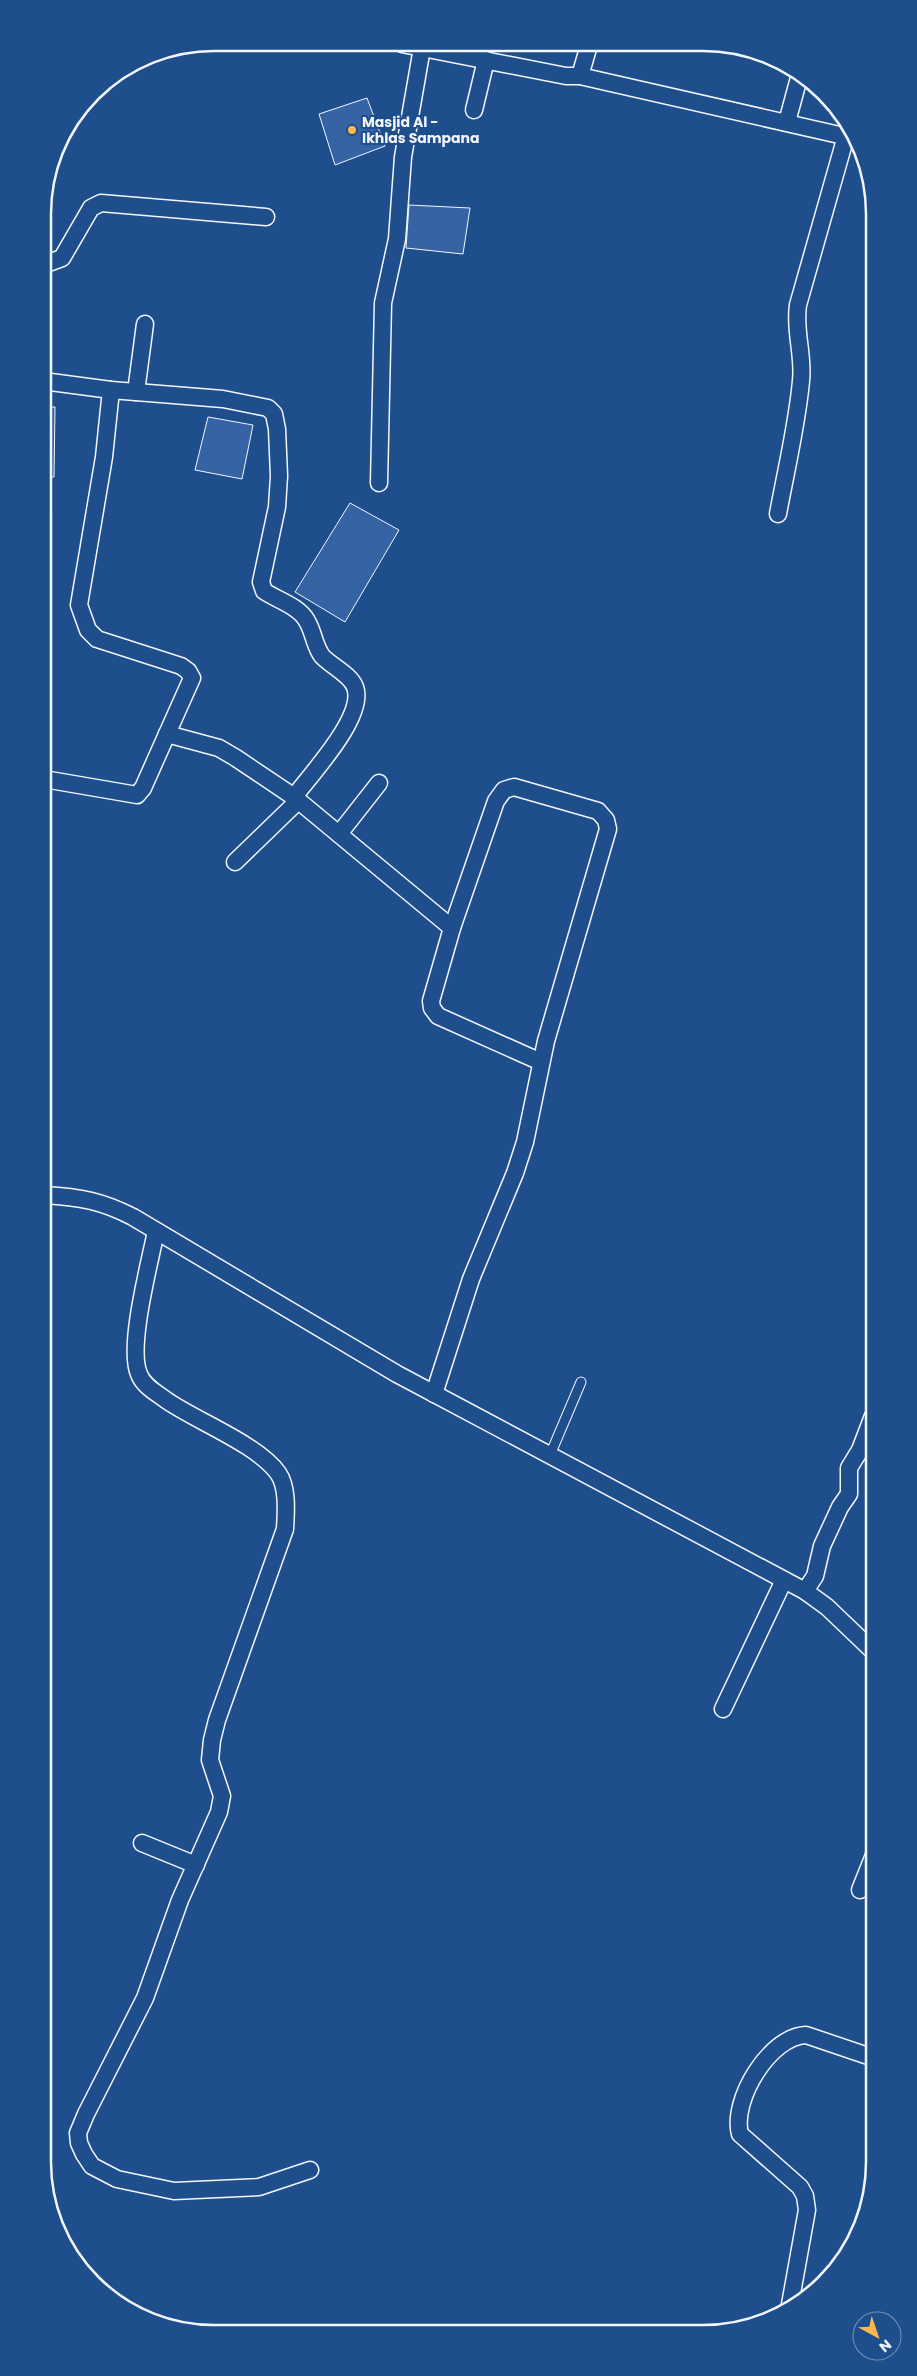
<svg xmlns="http://www.w3.org/2000/svg" width="917" height="2376" font-family="Poppins,sans-serif">
<style>
.building{fill:#3563a3;stroke:#f2f6ff}
.lines{fill:none;stroke-linecap:round;stroke-linejoin:round}
.service-casing{stroke:#f2f6ff;stroke-width:11}
.minor-casing{stroke:#f2f6ff;stroke-width:19}
.service{stroke:#1f4e8c;stroke-width:9}
.minor{stroke:#1f4e8c;stroke-width:16}
.poi-dot{fill:#ffb74d;stroke:#1f4e8c;stroke-width:2}
.labels{text-anchor:middle;dominant-baseline:central;stroke-width:4;stroke-linejoin:round;paint-order:stroke}
.poi-label{font-size:14px;font-weight:bold;fill:#f2f6ff;stroke:#1f4e8c;text-anchor:start}
.rim{fill:none;stroke:#f2f6ff;stroke-width:2.5}
</style>
<rect width="100%" height="100%" fill="#1f4e8c"/>
<g class="building">
<path d="M367,98l18,48 -50,19 -16,-51z"/>
<path d="M409,205l61,3 -7,46 -57,-6z"/>
<path d="M43,407h12l-1,70 -11,-1z"/>
<path d="M208,417l45,8 -11,54 -47,-9z"/>
<path d="M350,503l49,27 -54,92 -50,-30z"/>
</g>
<g class="lines">
<g class="service-casing">
<path id="service" d="M550,1455l31,-73"/>
</g>
<g class="minor-casing">
<g id="minor">
<path d="M402,44l164,32h14l277,63"/>
<path d="M580,76l9,-31"/>
<path d="M474,110l12,-50"/>
<path d="M787,122l13,-48"/>
<path d="M43,265l19,-7 29,-50 10,-5 165,14"/>
<path d="M43,381l68,9 112,9 45,9 6,6 3,15 2,47 -2,31 -16,75 3,9c13,9 35,15 43,30 7,12 7,24 15,35 9,10 28,18 33,31 11,29 -44,87 -61,110"/>
<path d="M111,390l-7,67 -25,148 9,25 9,9 84,27 7,5 4,7 -25,56"/>
<path d="M136,392l9,-68"/>
<path d="M379,483l4,-180 14,-64 6,-82 19,-109"/>
<path d="M778,514c8,-44 19,-89 23,-133 3,-26 -7,-50 -3,-76l48,-169"/>
<path d="M44,779l93,16 6,-7 24,-54 52,14 17,10 58,39 158,131"/>
<path d="M339,834l40,-51"/>
<path d="M235,862l63,-61"/>
<path d="M44,1195c36,2 58,6 89,22l264,157 408,217 22,16 46,44"/>
<path d="M156,1231c-6,31 -29,116 -17,143 4,12 18,19 27,26 30,21 91,44 112,73 10,14 8,39 7,56l-68,191 -5,20 -2,20 12,36 -3,16 -39,88 -35,98 -59,116 -8,19 1,10 5,11 8,12 25,13 57,12 85,-4 51,-17"/>
<path d="M434,1394l37,-115 44,-106 10,-31 21,-101 62,-212 -2,-9 -8,-9 -84,-24 -10,3 -8,11 -44,127 -21,73 1,7 6,8 103,46"/>
<path d="M805,1591l10,-15 7,-30 18,-39 9,-13v-26l11,-18 13,-34"/>
<path d="M723,1709l61,-129"/>
<path d="M142,1843l54,22"/>
<path d="M860,1890l14,-35"/>
<path d="M789,2310l18,-100 -2,-14 -5,-9 -60,-53c-9,-34 30,-98 66,-99l68,23"/>
</g>
</g>
<use href="#service" class="service"/>
<use href="#minor" class="minor"/>
</g>
<circle class="poi-dot" cx="352" cy="130" r="5"/>
<g class="labels">
<g class="poi-label">
<text x="362" y="122">Masjid Al -<tspan x="362" dy="16">Ikhlas Sampana</tspan></text>
</g>
</g>
<path d="M0 0H917V2376H0ZM214 51H703A163 163 0 0 1 866 214V2162A163 163 0 0 1 703 2325H214A163 163 0 0 1 51 2162V214A163 163 0 0 1 214 51Z" fill="#1f4e8c" fill-rule="evenodd"/>
<path class="rim" d="M214 51H703A163 163 0 0 1 866 214V2162A163 163 0 0 1 703 2325H214A163 163 0 0 1 51 2162V214A163 163 0 0 1 214 51Z"/>
<g transform="translate(877 2336) rotate(140)"><circle r="24" fill="#1f4e8c" stroke="#7391ba"/>
<path d="M0-4L9 19L0 12L-9 19Z" fill="#ffb74d"/>
<text y="-8" font-size="14" font-weight="bold" text-anchor="middle" fill="#f2f6ff">N</text>
</g>
</svg>
